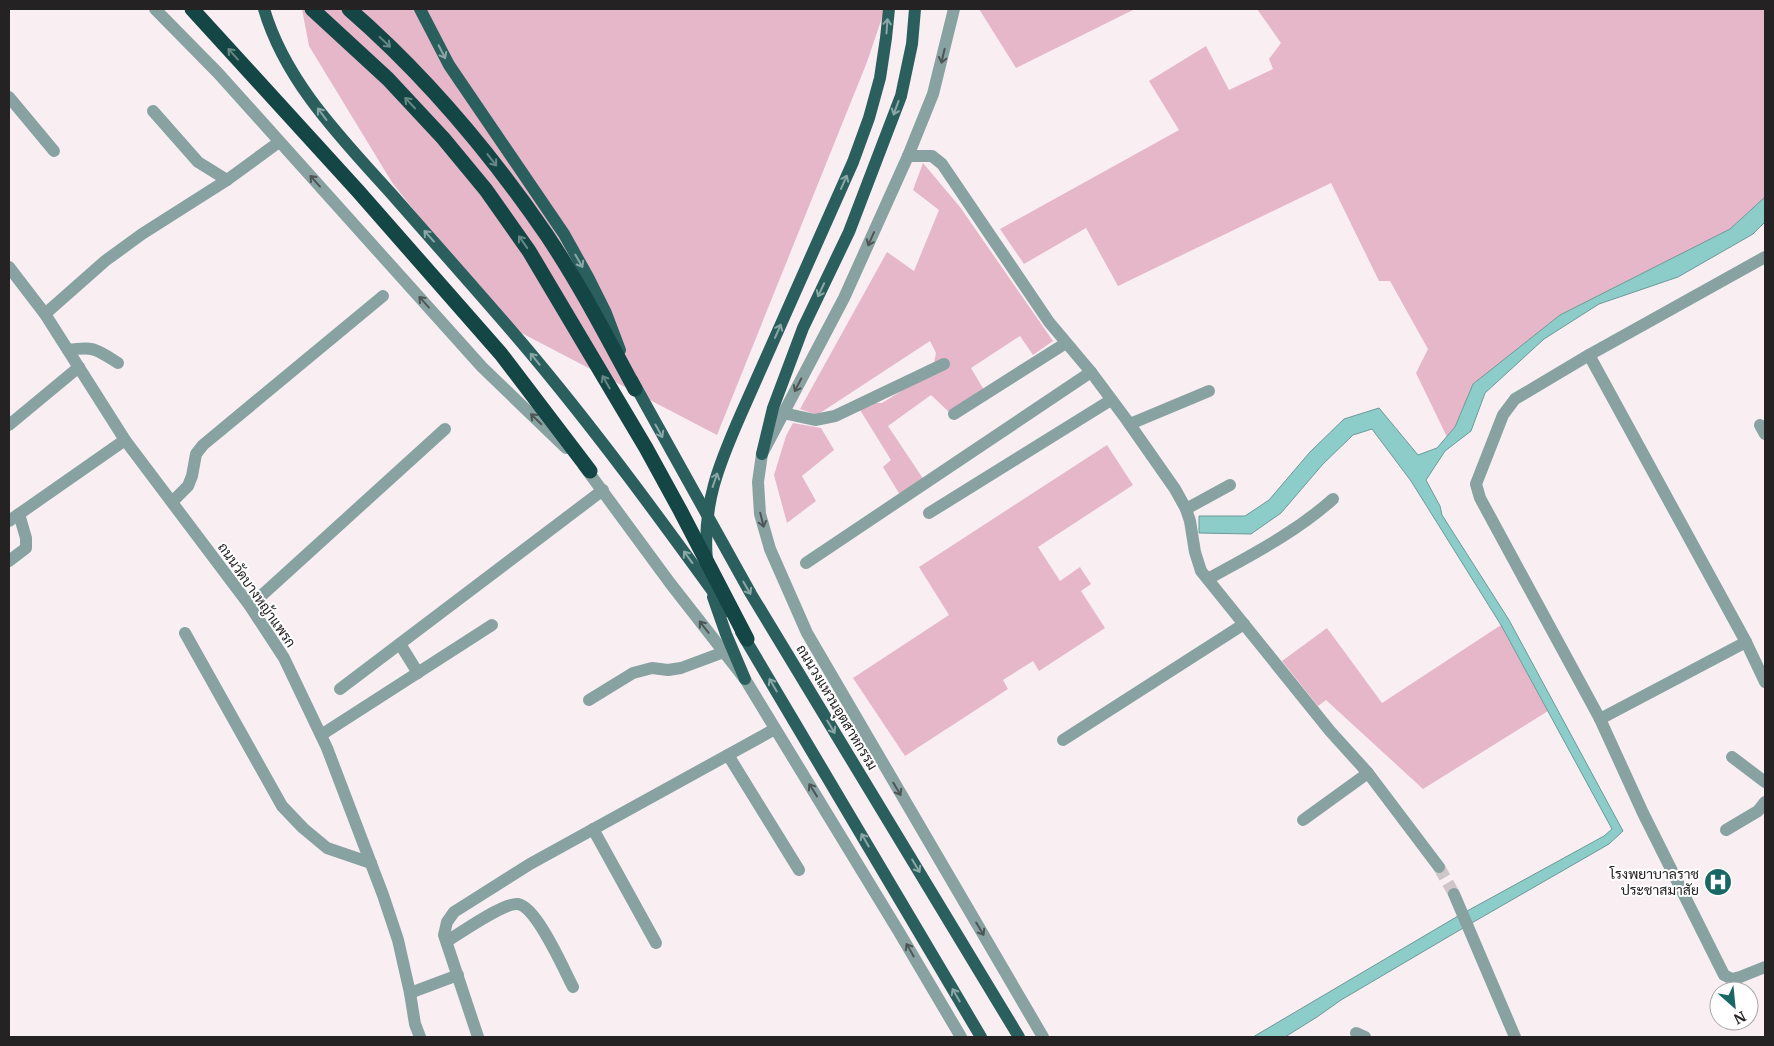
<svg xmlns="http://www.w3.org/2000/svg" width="1774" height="1046" font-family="Merriweather,Sarabun,serif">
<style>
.green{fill:#e6b7c9}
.water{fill:#8cccc9;stroke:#6d9997}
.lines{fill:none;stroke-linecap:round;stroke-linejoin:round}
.minor-tunnel{stroke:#cfc6c9;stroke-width:12;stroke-dasharray:12 6;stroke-linecap:butt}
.minor{stroke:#88a2a1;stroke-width:12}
.major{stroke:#2b5f5e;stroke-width:12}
.highway{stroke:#144645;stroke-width:15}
.oneway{stroke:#8aa7a6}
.oneway2{stroke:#668786}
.oneway3{stroke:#4d5555}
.labels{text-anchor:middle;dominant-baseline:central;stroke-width:4;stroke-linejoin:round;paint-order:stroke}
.street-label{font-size:14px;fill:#252223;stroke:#fff}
.poi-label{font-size:14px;fill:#252223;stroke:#fff;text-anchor:end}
</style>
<rect width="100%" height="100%" fill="#f9eff3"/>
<g class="green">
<path d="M302,9h583l-18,53 -150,373 -211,-110 -113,-141 -84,-138z"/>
<path d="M979,9h156l-119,59z"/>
<path d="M1257,9h508v188l-35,32 -170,86 -87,69 -18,43 -8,10 -31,-64 12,-24 -38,-68h-11l-48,-98 -213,103 -32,-58 -62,36 -24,-35 179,-99 -30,-49 57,-35 23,44 44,-21 -4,-10 12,-16z"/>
<path d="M923,163l37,44 93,134 -20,14 -13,-19 -49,32 13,22 -34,23 -19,-18 -43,31 36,54 -24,15 -17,-28 8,-7 -31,-50 6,-7h16l50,-31 4,-19 -6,-12 -113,74 -17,-6 87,-157 27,19 25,-61 -26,-20z"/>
<path d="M793,423l28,5 13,22 -32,26 14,25 -29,22 -13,-48 12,-39z"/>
<path d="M1107,445l26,40 -95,62 22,34 20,-14 11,17 -10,7 24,37 -66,43 -6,-10 -30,19 5,9 -103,67 -52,-78 96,-63 -30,-48z"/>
<path d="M1501,625l47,86 -125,78 -97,-89 -8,6 -36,-45 45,-33 55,75z"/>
</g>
<path class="water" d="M1765,197v25l-12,12 -75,43 -79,27 -55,35 -59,54 -14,38 -26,20 -19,29 14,26 2,9 67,105 114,211 -14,13 -139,80 -129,76 -24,17 -32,20h-32l205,-121 146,-80 8,-7 -111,-204 -90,-144 -39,-52 -19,6 -30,29 -42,49 -30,21 -52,-1v-17h46l24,-16 41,-48 34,-33 35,-11 39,47 19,-7 18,-21 18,-43 87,-69 170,-86z"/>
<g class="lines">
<path class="minor-tunnel" d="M1439,867l15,27"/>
<g class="minor">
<path d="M155,9l63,64 264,294 84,81"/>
<path d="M954,9l-21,85 -25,62 -64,142 -82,156 -4,28 2,32 10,35 37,84 236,404"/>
<path d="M9,97l45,54"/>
<path d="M153,111l45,51 29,18"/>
<path d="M908,156h24l10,8 107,158 42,50 35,47 49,70 11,20 4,12 5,31 6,19 129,160 38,42 71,94"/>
<path d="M1765,257l-176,98 -74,44 -12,16 -27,69 4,14 120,221 43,94 81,162 8,4 8,-2 25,-10"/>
<path d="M9,267l36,47 80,126 125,166 34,52 43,90 56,147 15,45 12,53 5,31 5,13"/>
<path d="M45,314l60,-53 37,-27 85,-54 52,-38"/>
<path d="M68,350c26,-4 28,-1 50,13"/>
<path d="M1589,355l157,287 19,40"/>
<path d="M783,413l32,7 20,-4 109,-52"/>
<path d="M954,414l112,-71"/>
<path d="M1130,424l79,-33"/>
<path d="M9,425l70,-58"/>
<path d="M1760,425l5,9"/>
<path d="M584,466l86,117 75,96 154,253 62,105"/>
<path d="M172,502l16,-16 4,-10 4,-22 7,-9 180,-149"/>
<path d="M1186,509l44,-24"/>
<path d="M929,513l182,-113"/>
<path d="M9,521l116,-81"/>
<path d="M9,561l17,-13v-10l-7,-24"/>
<path d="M806,563l285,-191"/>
<path d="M1208,579c43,-24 87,-46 125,-80"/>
<path d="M250,606l195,-177"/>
<path d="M185,633l97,173 21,22 24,20 44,15"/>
<path d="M400,644l18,29"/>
<path d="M340,689l263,-199"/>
<path d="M589,700l44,-27 19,-5 16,2 13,-2 43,-16"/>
<path d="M1600,719l146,-77"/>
<path d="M321,735l171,-110"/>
<path d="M1063,740l181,-116"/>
<path d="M728,755l71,115"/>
<path d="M1732,757l33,25"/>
<path d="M1303,820l65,-47"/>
<path d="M593,829l63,114"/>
<path d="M1726,830l32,-19 7,-9"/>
<path d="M1454,894l61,143"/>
<path d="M447,941c14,-8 57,-39 71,-37 19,3 46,66 55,83"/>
<path d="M410,993l48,-18"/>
<path d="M1356,1033l9,4"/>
<path d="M478,1037l-34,-102 3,-13 7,-10 76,-48 245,-135"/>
</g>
<g class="major">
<path d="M264,9c22,75 81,133 132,190 42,48 85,96 126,144 73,86 139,177 205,268"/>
<path d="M420,9l29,56 115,169 24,43 18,36 14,37"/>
<path d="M632,380l119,214 268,443"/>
<path d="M762,454l11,-46 30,-80 46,-96 52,-136 11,-52 3,-35"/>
<path d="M707,561c-5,-56 12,-97 34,-147l112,-252 16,-44 11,-40 6,-40 3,-29"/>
<path d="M713,597l13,37 19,45"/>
<path d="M741,632l240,405"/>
</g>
<g class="highway">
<path d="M192,9l166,182 143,163 89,117"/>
<path d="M312,9l76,70 55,59 43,52 43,61 117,197 34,62 67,129"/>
<path d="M349,9c76,66 140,142 197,225 33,49 61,103 89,155"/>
</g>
</g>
<defs><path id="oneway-shaft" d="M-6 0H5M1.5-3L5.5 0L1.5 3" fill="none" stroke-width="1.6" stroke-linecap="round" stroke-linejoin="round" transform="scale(1.25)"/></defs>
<g class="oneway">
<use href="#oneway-shaft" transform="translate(887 26) rotate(-86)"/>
<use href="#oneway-shaft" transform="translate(442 52) rotate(63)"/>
<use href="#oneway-shaft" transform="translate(896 108) rotate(110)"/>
<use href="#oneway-shaft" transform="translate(322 114) rotate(-127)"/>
<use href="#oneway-shaft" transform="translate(844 182) rotate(-66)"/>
<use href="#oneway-shaft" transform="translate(429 236) rotate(-132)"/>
<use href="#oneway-shaft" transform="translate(579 261) rotate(60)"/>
<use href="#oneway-shaft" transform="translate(821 290) rotate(115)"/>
<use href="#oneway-shaft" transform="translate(778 331) rotate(-66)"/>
<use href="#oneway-shaft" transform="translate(535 359) rotate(-129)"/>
<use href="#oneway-shaft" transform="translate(659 431) rotate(61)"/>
<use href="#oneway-shaft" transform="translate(715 480) rotate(-71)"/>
<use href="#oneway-shaft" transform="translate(688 557) rotate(-126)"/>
<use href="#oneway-shaft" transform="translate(747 588) rotate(60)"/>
<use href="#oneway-shaft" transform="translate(773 685) rotate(-120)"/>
<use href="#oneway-shaft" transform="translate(831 727) rotate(59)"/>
<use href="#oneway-shaft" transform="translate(865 840) rotate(-120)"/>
<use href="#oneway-shaft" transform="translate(916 866) rotate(59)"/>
<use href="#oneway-shaft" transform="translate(956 995) rotate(-120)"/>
</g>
<g class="oneway2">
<use href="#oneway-shaft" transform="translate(385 42) rotate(43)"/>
<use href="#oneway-shaft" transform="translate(233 54) rotate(-132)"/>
<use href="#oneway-shaft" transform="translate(410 103) rotate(-133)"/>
<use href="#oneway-shaft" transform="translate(492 160) rotate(52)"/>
<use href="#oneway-shaft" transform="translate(523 242) rotate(-125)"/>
<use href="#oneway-shaft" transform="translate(606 382) rotate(-120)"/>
</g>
<g class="oneway3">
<use href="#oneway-shaft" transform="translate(943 56) rotate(103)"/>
<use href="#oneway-shaft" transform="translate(315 181) rotate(-132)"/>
<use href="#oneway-shaft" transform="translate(871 239) rotate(114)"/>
<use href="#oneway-shaft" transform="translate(424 302) rotate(-132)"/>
<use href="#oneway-shaft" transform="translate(798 385) rotate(117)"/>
<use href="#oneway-shaft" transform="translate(536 419) rotate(-136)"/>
<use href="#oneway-shaft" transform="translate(762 520) rotate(76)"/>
<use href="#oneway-shaft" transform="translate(704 627) rotate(-128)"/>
<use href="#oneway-shaft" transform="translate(897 789) rotate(59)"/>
<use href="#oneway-shaft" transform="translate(813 790) rotate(-122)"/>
<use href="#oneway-shaft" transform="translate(980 929) rotate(59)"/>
<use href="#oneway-shaft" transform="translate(910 950) rotate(-120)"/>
</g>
<defs>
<g id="hospital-disc" transform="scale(1.4375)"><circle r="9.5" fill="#196765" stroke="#fff"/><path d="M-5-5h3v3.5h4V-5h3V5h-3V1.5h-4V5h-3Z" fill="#fff"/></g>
</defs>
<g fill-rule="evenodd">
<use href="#hospital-disc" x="1718" y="882"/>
</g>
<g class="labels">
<g class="street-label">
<text transform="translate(257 595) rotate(55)">ถนนวัดบางหญ้าแพรก</text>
<text transform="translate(837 707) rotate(59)">ถนนวงแหวนอุตสาหกรรม</text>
</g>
<g class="poi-label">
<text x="1699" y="874">โรงพยาบาลราช<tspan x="1699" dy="16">ประชาสมาสัย</tspan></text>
</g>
</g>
<rect width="1774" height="1046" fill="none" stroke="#252223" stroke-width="20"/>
<g transform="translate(1734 1006) rotate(153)"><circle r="24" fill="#ffffff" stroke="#a8a7a7"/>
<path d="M0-4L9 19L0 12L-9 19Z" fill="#196765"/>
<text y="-8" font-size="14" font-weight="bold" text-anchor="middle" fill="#252223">N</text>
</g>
</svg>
